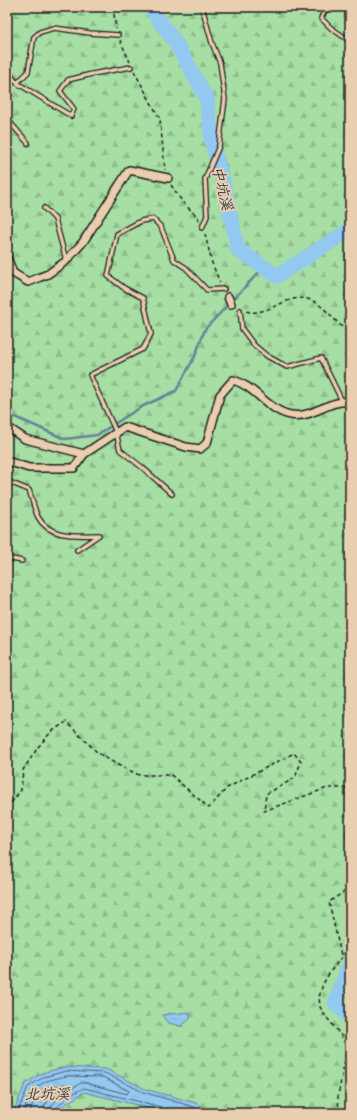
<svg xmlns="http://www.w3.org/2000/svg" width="357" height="1120" font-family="Delius,'LXGW WenKai TC',sans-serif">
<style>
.forest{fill:url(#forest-firs);stroke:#617d60}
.water{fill:url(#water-ripples);stroke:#63839c}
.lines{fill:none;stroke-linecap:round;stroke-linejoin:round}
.shore{stroke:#4c6171;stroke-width:1}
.stream{stroke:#63839c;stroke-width:2.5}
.river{stroke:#93c8f1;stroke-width:15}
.service-casing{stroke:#1c1c1c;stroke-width:6}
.minor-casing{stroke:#1c1c1c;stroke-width:10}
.path{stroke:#1c1c1c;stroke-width:1.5;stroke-dasharray:4 3;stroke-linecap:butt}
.service{stroke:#e9ceb0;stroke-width:3.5}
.minor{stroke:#e9ceb0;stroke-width:7}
.labels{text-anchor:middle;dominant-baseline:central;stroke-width:4;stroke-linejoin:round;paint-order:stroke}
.water-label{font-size:15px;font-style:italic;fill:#343e47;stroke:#e9ceb0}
</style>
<defs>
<pattern id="forest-firs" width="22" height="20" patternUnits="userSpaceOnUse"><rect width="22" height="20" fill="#a6dea3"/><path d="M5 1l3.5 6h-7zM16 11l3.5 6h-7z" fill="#8ebe8c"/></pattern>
<pattern id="water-ripples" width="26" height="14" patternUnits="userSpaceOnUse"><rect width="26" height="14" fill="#93c8f1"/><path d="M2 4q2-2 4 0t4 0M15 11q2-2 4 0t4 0" fill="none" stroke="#7eabce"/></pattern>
</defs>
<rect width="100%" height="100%" fill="#e9ceb0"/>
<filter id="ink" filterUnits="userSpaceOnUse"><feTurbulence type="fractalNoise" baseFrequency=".025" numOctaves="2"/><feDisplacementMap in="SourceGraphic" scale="8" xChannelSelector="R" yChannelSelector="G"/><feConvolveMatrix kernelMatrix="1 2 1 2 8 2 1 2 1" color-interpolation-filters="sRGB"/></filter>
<g filter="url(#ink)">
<rect class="forest" x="7" y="7" width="343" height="1106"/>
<g class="water">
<path d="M189,1012l2,6 -10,8 -13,-3 -6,-8z"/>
<path d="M65,1067l41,2 39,20 51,14 18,10h-45l-85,-21 -21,14 -7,7h-43l12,-29 17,-11z"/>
</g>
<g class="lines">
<g class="shore">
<path d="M17,1113l11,-26 16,-10 22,-6 39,2 38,19 51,15 12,6"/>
<path d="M23,1113l9,-23 14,-9 20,-5 37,1 26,14 -2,3 -41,-11h-5c-9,5 -32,19 -32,30"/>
<path d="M29,1113l8,-19 11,-7 17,-3v2c-9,7 -22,14 -22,27"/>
<path d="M54,1113c1,-8 22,-22 30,-25l77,19 3,3 1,3"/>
</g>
<path class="stream" d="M15,417l50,22 32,-4 44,-28 35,-16 19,-35 10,-27 59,-62"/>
<g class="river">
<path d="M149,7l27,36 31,56 4,40 12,43 15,68 39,26 69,-44 4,5"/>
<path d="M350,962l-15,41 15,14"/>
</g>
<g class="service-casing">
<g id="service">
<path d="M327,7l-6,11 10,10 19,13"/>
<path d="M7,71l10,12 11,-11 6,-35 6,-5 14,-4 36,5 28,2"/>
<path d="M17,83l54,33 3,-7 -14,-18 8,-11 24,-6 39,-7"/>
<path d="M7,119l21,24"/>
<path d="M44,208l11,11 11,41"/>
<path d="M202,228l5,-12 -2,-37 14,-33 6,-47 -5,-36 -8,-20 -10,-36"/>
<path d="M240,310l2,19 12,16 13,11 20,11 34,-9 21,43"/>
<path d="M7,481l22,9c3,8 5,19 9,27 12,22 39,18 61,18l-22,15"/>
<path d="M172,494l-29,-26 -23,-18 -4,-18 -26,-57 53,-26 8,-15 -8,-36 -19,-10 -16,-12 9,-42 24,-13 12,-2 8,8 13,33 12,8 21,22 17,-1"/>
<path d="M7,558l15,3"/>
</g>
</g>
<g class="minor-casing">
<g id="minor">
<path d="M7,257l6,16 15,9 20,-8 18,-13 17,-19 46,-72 39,8"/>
<path d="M228,297l3,7"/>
<path d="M7,427l18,12 59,15"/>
<path d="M7,461l22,7h45l10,-14 41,-27 61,20 14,2 7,-6 13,-48 13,-15c22,6 35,31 58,35 21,4 38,-16 59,-13"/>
</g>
</g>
<g class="path">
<path d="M113,7l3,22"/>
<path d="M120,40l10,22"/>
<path d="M134,71l26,48 5,51"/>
<path d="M171,185l13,19 14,13 1,4"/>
<path d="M205,234l7,29 8,20"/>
<path d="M246,311c22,7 42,-20 65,-11 14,6 27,25 39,34"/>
<path d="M7,808l14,-18 2,-20 16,-24 12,-14 15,-10 32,31 18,11 23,11h32l38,33 18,-20 67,-35 7,9 -6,16 -29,16 -2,17 63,-23h23"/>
<path d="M350,823c-5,9 -4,23 0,33"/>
<path d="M341,955l-12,-53 21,-14"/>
<path d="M339,1113l-1,-17 9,-47 -5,-12 -18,-23 -4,-7 -1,-10 4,-13 7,-12 20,-26"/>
</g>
<use href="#service" class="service"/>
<use href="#minor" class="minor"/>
</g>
</g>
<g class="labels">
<g class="water-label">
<text transform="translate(223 188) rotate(76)">中坑溪</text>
<text x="47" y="1093">北坑溪</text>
</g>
</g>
<rect width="357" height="1120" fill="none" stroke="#e9ceb0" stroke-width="24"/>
<rect x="12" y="12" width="333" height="1096" fill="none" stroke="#1c1c1c" stroke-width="1.5" filter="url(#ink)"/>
</svg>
